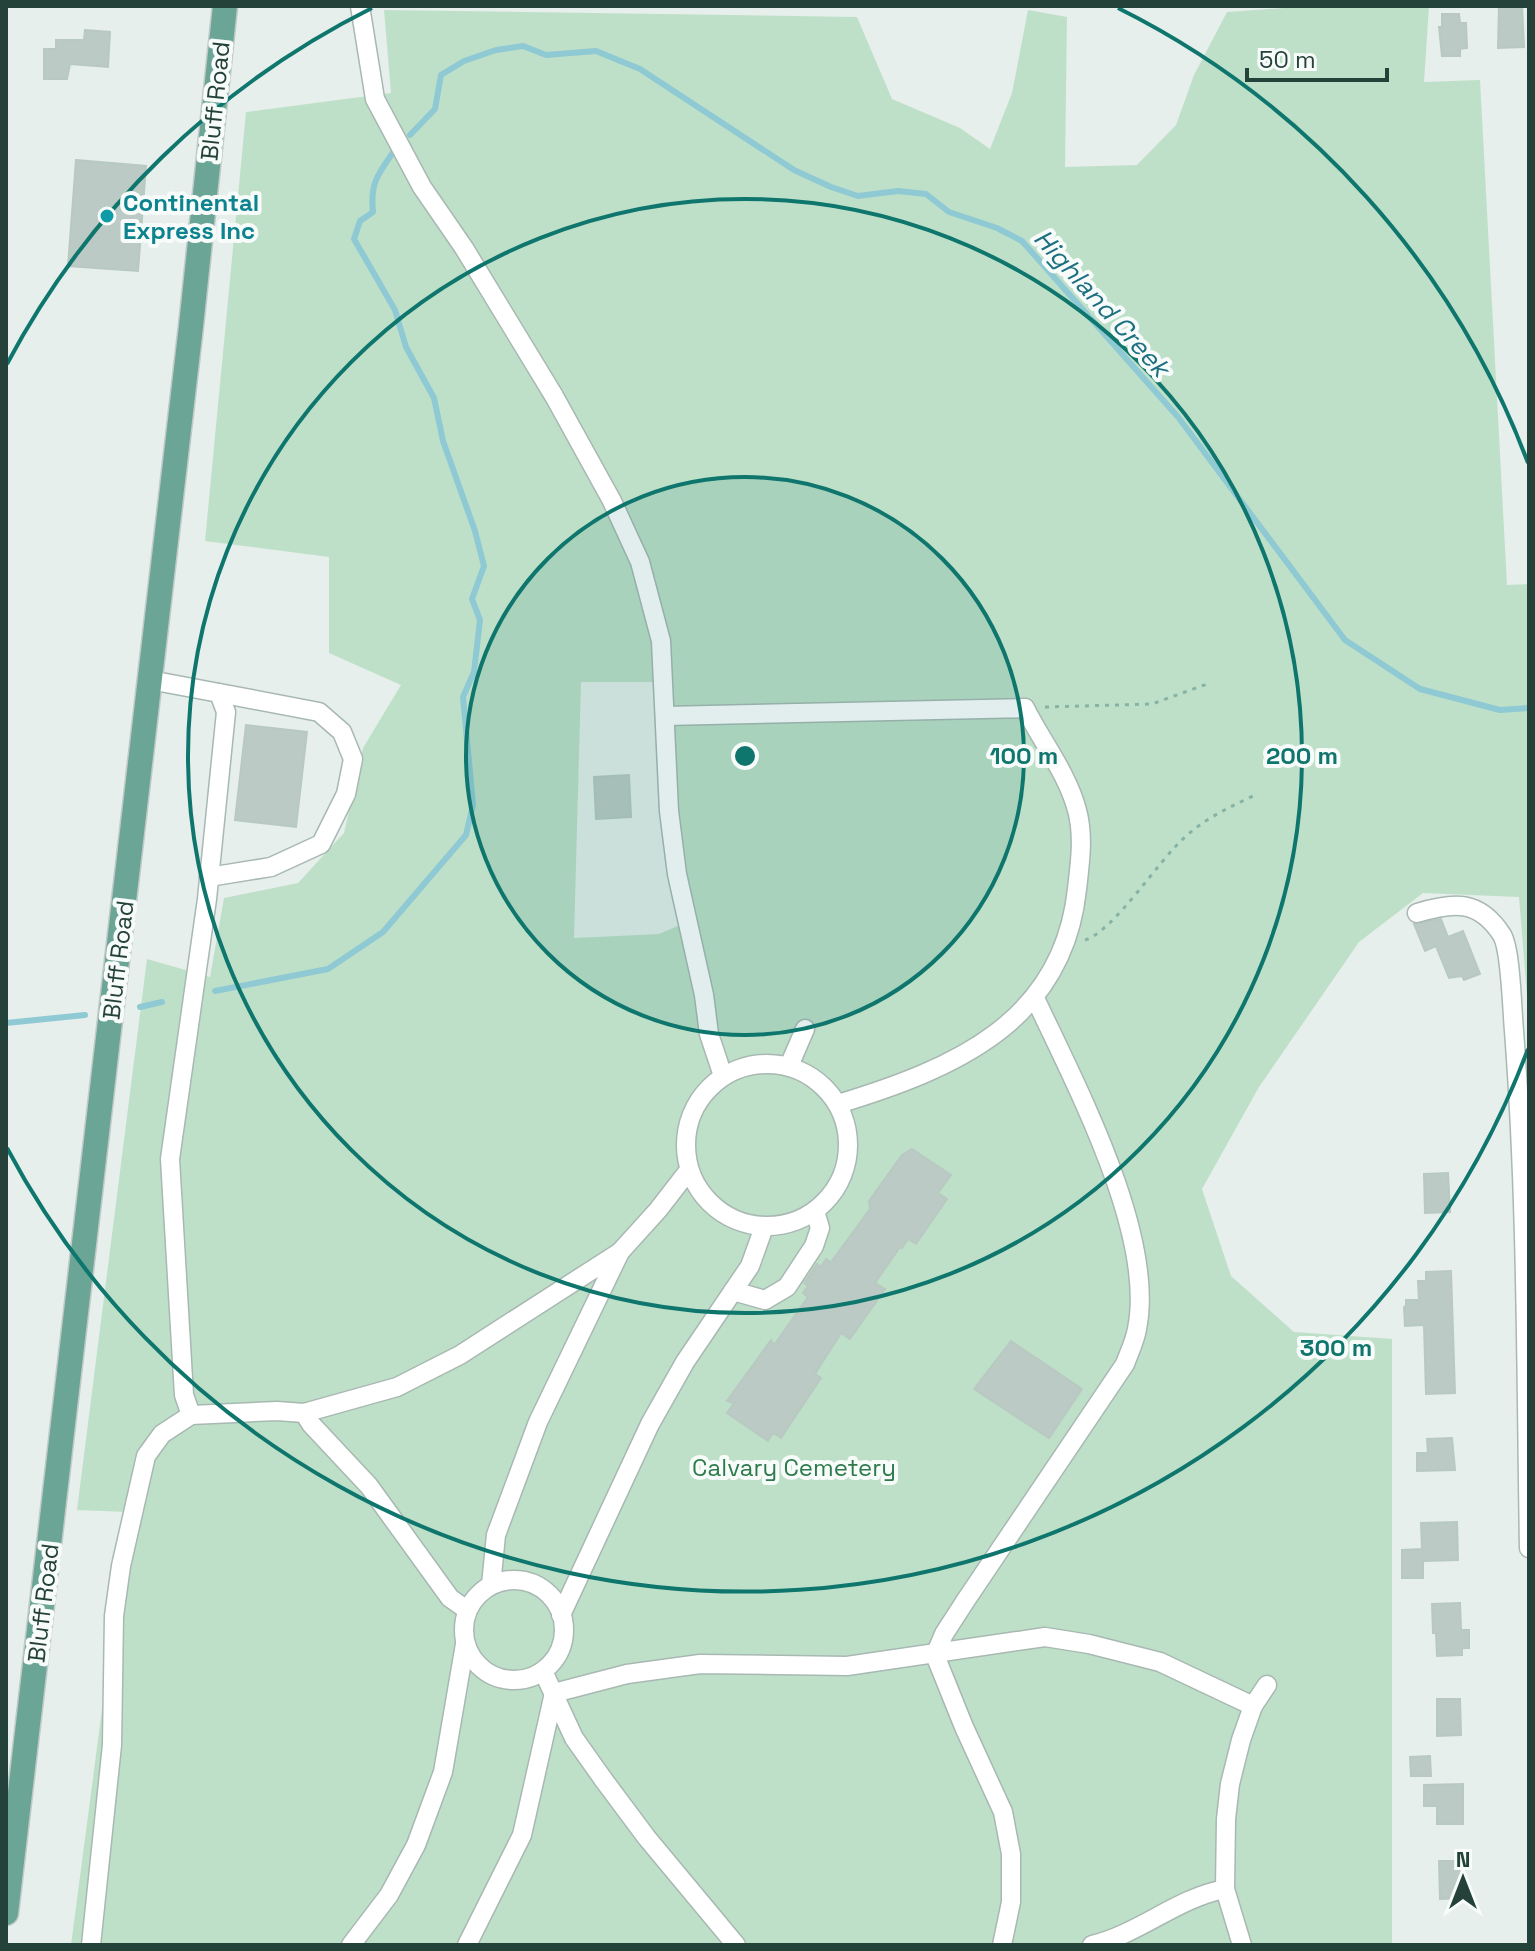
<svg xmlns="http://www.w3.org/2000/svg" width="1535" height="1951" font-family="'Space Grotesk',sans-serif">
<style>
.green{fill:#bfe0c8;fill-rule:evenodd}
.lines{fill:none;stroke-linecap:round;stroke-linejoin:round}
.stream{stroke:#8ec9d4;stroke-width:6}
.building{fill:#bbcac4;stroke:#b8c9c2;stroke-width:2}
.minor-casing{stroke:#a8b8b2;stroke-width:21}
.major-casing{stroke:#c2cac8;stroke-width:27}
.path{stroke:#86b3a5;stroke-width:3;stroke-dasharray:4 6;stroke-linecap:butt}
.minor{stroke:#fff;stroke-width:18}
.major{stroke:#6aa596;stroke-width:24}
.ring{fill:none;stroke:#0f766e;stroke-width:4}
.culture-dot{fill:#0f9aa8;stroke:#f7fbf9;stroke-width:3}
.labels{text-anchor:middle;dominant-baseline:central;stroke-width:8;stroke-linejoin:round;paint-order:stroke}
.street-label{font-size:24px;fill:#24423a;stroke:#f7fbf9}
.culture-label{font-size:24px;font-weight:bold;fill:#0d838f;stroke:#f7fbf9;text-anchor:start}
.park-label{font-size:24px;fill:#2d7a4b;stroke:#f7fbf9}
.water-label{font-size:26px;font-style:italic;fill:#1c6f80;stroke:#f7fbf9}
.centre{fill:#0f766e;stroke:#f7fbf9;stroke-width:4}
.ring-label{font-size:24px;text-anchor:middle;font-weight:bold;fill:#0f766e;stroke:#f7fbf9;stroke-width:8;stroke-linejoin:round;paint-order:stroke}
</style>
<rect width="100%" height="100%" fill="#e6efeb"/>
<path class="green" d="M1311,6h118l-5,76 56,-2 27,505 22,-1v437l-10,-124 -96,-4 -64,49 -100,145 -57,102 29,87 63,56 98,7v606h-1321l57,-433 -51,-2 70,-551 63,18 14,-79 74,-15 46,-50 19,-85 38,-63 -72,-32v-96l-124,-16 41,-429 145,-19 -7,-83 473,7 35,82 68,29 30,21 22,-56 16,-83 39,7 -2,150 72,-2 39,-40 18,-50 33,-63zM581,682h79l29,239 -30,13 -85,4z"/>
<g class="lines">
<g class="stream">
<path d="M410,135l25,-26 6,-34 23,-14 32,-11 27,-4 23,9 50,-4 44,18 154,101 37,17 27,9 40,-5 28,3 23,18 48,16 25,13 156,176 167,223 75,49 80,21 29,-2"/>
<path d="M215,991l113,-22 55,-37 83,-97 7,-30 -10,-108 11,-25 6,-52 -8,-21 12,-33 -9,-35 -32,-90 -9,-43 -28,-51 -11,-37 -41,-71 6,-18 13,-9c-3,-29 5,-38 21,-61"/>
<path d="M140,1007l22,-5"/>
<path d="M6,1023l79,-8"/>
</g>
</g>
<g class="building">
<path d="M1499,6h23l2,41 -26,1z"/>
<path d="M1442,14h17l1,9h6l1,25 -7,1v7h-18l-3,-29h3z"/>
<path d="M85,30l25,2 -2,35 -38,-3 -3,15h-23v-30h12v-9h28z"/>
<path d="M76,160l70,6 -8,105 -70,-5z"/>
<path d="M246,725l61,7 -11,95 -61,-7z"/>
<path d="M629,775l2,42 -35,2 -2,-42z"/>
<path d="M1441,919l7,18 15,-6 17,43 -16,6 -2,-4 -13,2 -13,-32 -11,5 -11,-27z"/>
<path d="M912,1149l39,26 -13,18 9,6 -31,45 -8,-5 -6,9 -2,-1 -25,36 10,6 -35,50 -9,-6 -26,41 6,4 -40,60 -8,-5 -5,8 -41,-28 7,-10 -7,-2 44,-61 3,5 34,-48 -5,-4 5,-7 -4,-3 13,-19 4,3 5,-8 5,3 39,-53 -1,-8 33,-46z"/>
<path d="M1448,1173l2,39 -25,1 -1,-39z"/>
<path d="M1451,1271l4,122 -29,1 -2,-69 -19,1 -1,-19 2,-1v-6h13l-1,-19h8v-9z"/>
<path d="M1011,1341l71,48 -33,49 -75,-49z"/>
<path d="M1452,1438l3,32 -38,1v-18h11l-1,-14z"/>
<path d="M1457,1522l1,38 -35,1v17h-21v-28l20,-1 -1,-26z"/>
<path d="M1460,1603l1,27h8v18h-7v7l-25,1 -1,-23h-3l-1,-29z"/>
<path d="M1437,1699h23l1,36 -24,1z"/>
<path d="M1430,1756l1,20h-20l-1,-19z"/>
<path d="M1463,1784v40h-26v-18h-13v-21z"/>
<path d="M1439,1861h25l1,37 -25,1z"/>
</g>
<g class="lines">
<g class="minor-casing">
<g id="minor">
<path d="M360,6l15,93 47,88 42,61 90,148 58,105 28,61 21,79 8,170 8,63 27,121 5,39 14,42"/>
<path d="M150,680l69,13 7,19 -19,187 -37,260 14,236 7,20"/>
<path d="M665,716l360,-8c17,34 42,65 52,102 7,26 3,53 0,79 -14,134 -124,180 -239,215"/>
<path d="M209,877l62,-10 50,-23 25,-50 7,-35 -11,-27 -23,-20 -100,-19"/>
<path d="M1417,913c36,-11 62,-14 85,22 9,15 10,75 12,96 13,171 12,345 15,517"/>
<circle cx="767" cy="1145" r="81"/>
<path d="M789,1066l16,-37"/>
<path d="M733,1291l32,9 22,-13 27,-41 6,-18 -5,-17"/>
<path d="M304,1413l7,11 58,62 81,112 17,12"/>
<circle cx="514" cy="1630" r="50"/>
<path d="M491,1585l5,-50 42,-113 82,-170"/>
<path d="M561,1615l89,-191 35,-62 65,-96 14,-39"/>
<path d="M543,1671l31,67 29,41 44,59 89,107"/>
<path d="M554,1693l73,-19 73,-10 147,2 198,-29 44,7 71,18 93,44"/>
<path d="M91,1945l21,-200 2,-129 7,-50 25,-110 16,-22 29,-19 86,-4 27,2 93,-26 63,-32 160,-103 38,-42 31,-40"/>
<path d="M351,1945l38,-50 27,-50 27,-73 22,-128"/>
<path d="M467,1945l55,-110 32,-142"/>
<path d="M1002,1945l9,-43v-48l-8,-42 -39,-85 -29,-72 9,-21 22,-34 159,-236c4,-11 10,-23 12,-35 19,-94 -62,-245 -102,-331"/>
<path d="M1092,1945c47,-11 85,-47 133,-56"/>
<path d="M1242,1945l-17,-56 1,-70 4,-35 11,-44 12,-34 14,-21"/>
</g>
</g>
<g class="major-casing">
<path id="major" d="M6,1913l185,-1587 34,-320"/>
</g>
<g class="path">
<path d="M1045,707l107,-3 55,-20"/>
<path d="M1085,940c28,-8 74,-80 99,-102 20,-19 44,-30 69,-42"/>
</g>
<use href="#minor" class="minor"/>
<use href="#major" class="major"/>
</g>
<circle cx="745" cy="756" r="279" fill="#0f766e" fill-opacity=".12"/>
<g class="ring">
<circle cx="745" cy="756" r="279"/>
<circle cx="745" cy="756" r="557"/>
<path d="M1528 1049A836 836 0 0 1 7 1148M7 364A836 836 0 0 1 372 8M1118 8A836 836 0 0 1 1528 463"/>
</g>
<circle class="culture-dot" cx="107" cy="216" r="8"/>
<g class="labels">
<g class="street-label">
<text transform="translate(215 101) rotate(-84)">Bluff Road</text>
<text transform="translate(118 960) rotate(-83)">Bluff Road</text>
<text transform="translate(43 1603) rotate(-83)">Bluff Road</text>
</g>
<g class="culture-label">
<text x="123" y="202">Continental<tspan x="123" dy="28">Express Inc</tspan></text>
</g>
<g class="park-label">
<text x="794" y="1467">Calvary Cemetery</text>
</g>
<g class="water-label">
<text transform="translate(1102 303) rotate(48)">Highland Creek</text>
</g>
</g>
<circle cx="745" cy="756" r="12" class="centre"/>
<g class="ring-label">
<text x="1024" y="764">100 m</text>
<text x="1302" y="764">200 m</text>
<text x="1336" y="1356">300 m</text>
</g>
<rect width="1535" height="1951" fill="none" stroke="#24423a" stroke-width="16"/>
<g transform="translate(1463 1879)" stroke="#f7fbf9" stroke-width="6" paint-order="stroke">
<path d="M0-6L14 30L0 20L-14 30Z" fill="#24423a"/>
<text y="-12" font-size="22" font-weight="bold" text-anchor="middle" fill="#24423a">N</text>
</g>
<path d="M1247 68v12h140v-12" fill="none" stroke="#24423a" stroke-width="4"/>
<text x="1259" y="68" font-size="24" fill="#24423a" stroke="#f7fbf9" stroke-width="6" paint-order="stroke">50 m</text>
</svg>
